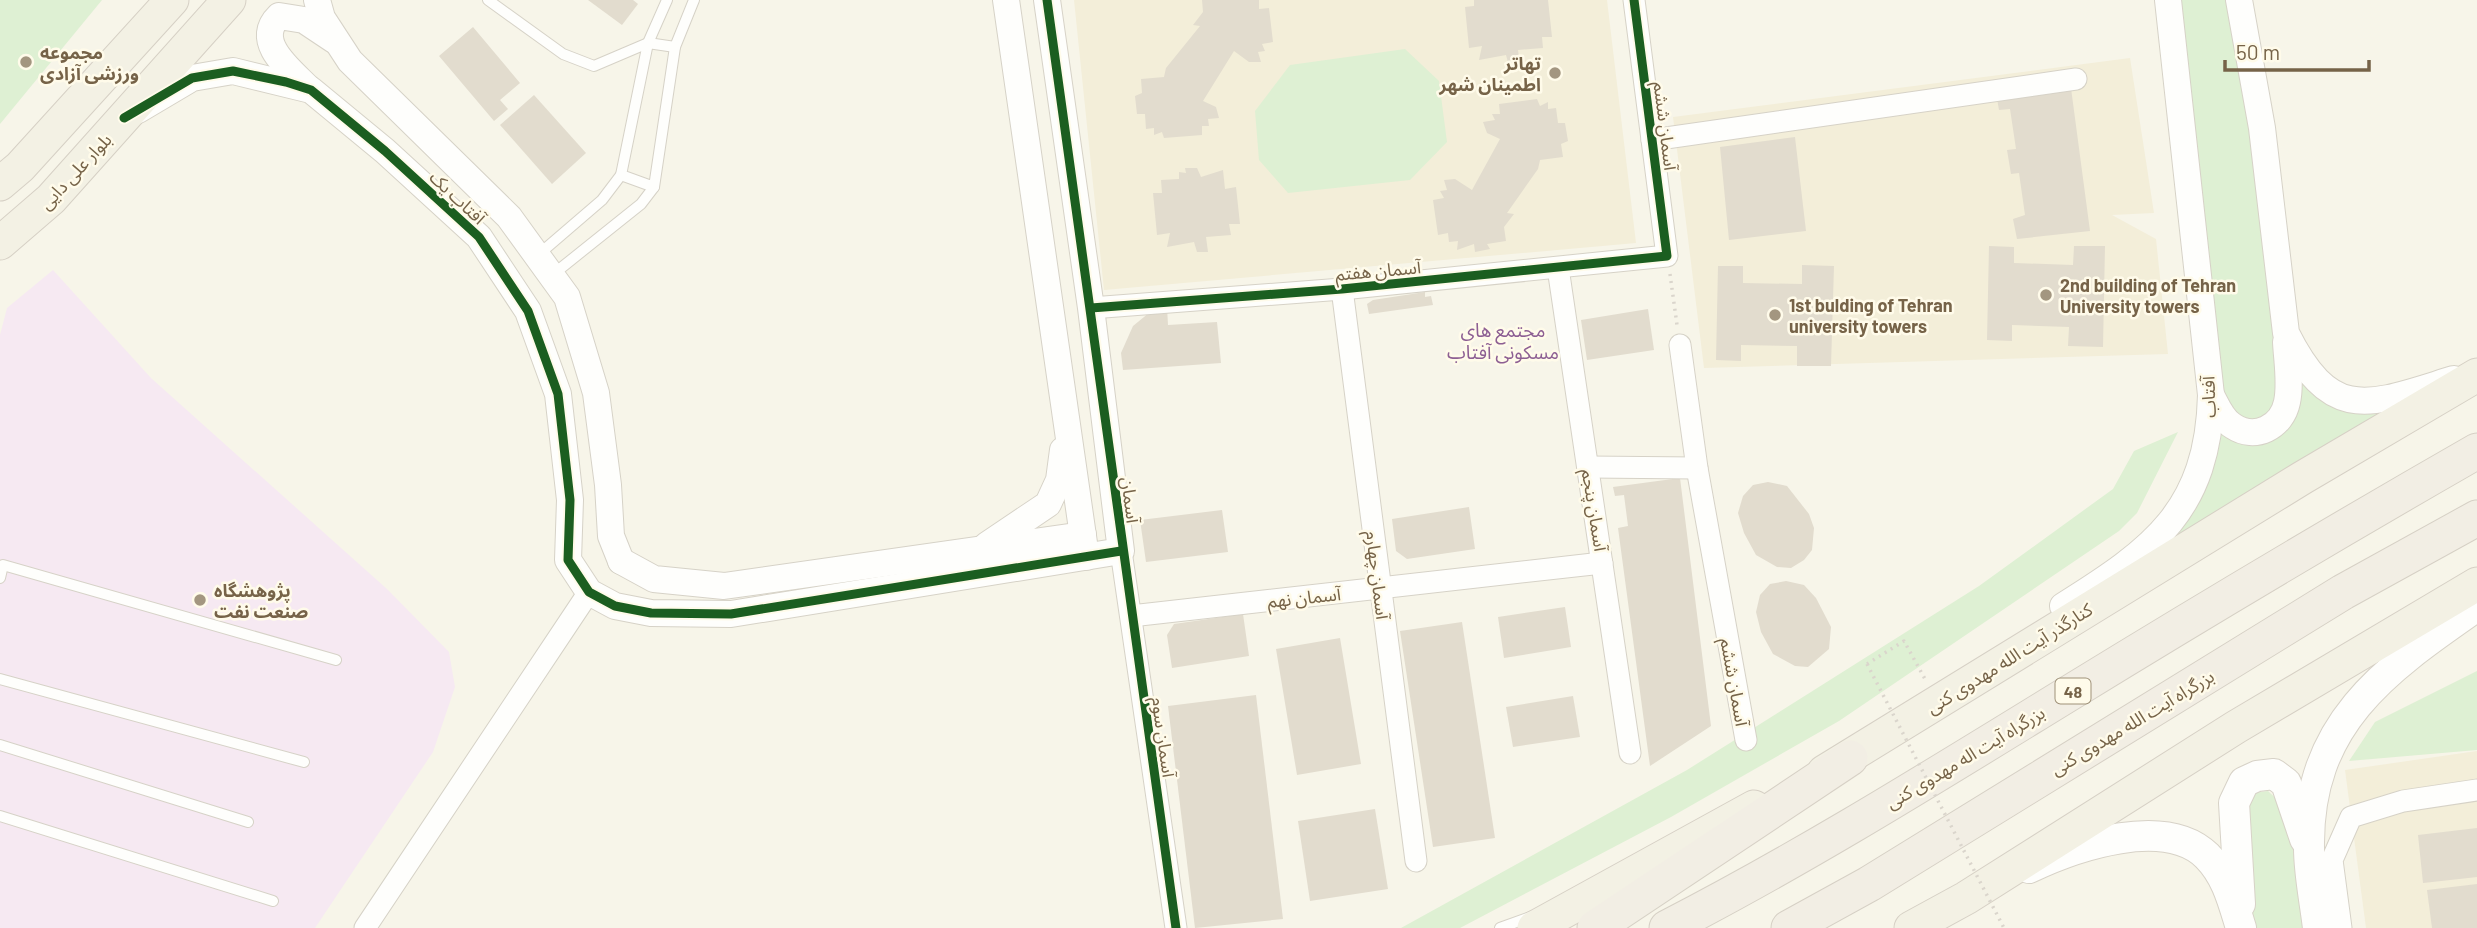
<svg xmlns="http://www.w3.org/2000/svg" width="2477" height="928" font-family="Barlow,'Noto Sans Arabic',sans-serif">
<style>
.residential{fill:#f3eed9}
.education{fill:#f6e9f2}
.green{fill:#def0d3}
.building{fill:#e2dcce}
.lines{fill:none;stroke-linecap:round;stroke-linejoin:round}
.service-casing{stroke:#d6d2c7;stroke-width:12}
.minor-casing{stroke:#d6d2c7;stroke-width:23}
.tertiary-casing{stroke:#d6d2c7;stroke-width:28}
.secondary-casing{stroke:#d7d2c7;stroke-width:32}
.primary-casing{stroke:#d6d0c5;stroke-width:35}
.trunk-casing{stroke:#d6d0c5;stroke-width:37}
.path{stroke:#dad5cc;stroke-width:3.5;stroke-dasharray:2 5;stroke-linecap:butt}
.service{stroke:#fefefc;stroke-width:10}
.minor{stroke:#fefefc;stroke-width:21}
.tertiary{stroke:#fefefc;stroke-width:26}
.secondary{stroke:#fefefc;stroke-width:30}
.primary{stroke:#f3f1e4;stroke-width:33}
.trunk{stroke:#f2eee4;stroke-width:35}
.path-bridge{stroke:#dad5cc;stroke-width:3.5;stroke-dasharray:2 5;stroke-linecap:butt}
.cycleway-casing{stroke:#fffbea;stroke-width:13}
.cycleway{stroke:#1b5e20;stroke-width:9}
.poi-dot{fill:#a39680;stroke:#fffbea;stroke-width:2.5}
.labels{text-anchor:middle;dominant-baseline:central;stroke-width:5;stroke-linejoin:round;paint-order:stroke}
.shield{fill:#fffbea;stroke:#9f9179;stroke-width:2}
.shield-label{font-size:16px;font-weight:bold;fill:#766348}
.poi-label{font-size:18px;font-weight:bold;fill:#766348;stroke:#fffbea;text-anchor:start}
.street-label{font-size:18px;fill:#766348;stroke:#fffbea}
.neighbourhood-label{font-size:19px;fill:#8d5f93;stroke:#fffbea}
</style>
<rect width="100%" height="100%" fill="#f7f5e9"/>
<g class="residential">
<path d="M1074,0h533l29,243 -532,47z"/>
<path d="M2130,58l24,155 -42,2 44,24 12,115 -464,14 -31,-251z"/>
<path d="M2477,751v177h-111l-21,-158z"/>
</g>
<path class="education" d="M53,270l98,108 236,211 62,63 6,35 -22,65 -118,176h-315v-593l7,-27z"/>
<g class="green">
<path d="M0,0h102l-102,124z"/>
<path d="M2179,0h47l42,237 12,161 -12,19 -27,5 -20,-26z"/>
<path d="M1405,49l34,32 8,61 -37,38 -122,13 -29,-33 -4,-49 35,-46z"/>
<path d="M2296,368l99,37 -261,161 85,-139 30,14z"/>
<path d="M2178,432l-41,81 -18,18 -280,190 -168,96 -211,111h-59l286,-158 292,-184 134,-97 21,-38z"/>
<path d="M2477,671v79l-128,11 26,-39z"/>
<path d="M2268,791l16,15 10,40 10,82h-51l-9,-127 8,-8z"/>
</g>
<g class="building">
<path d="M588,0h45l5,4 -16,21z"/>
<path d="M1202,0h57v9l10,-1 4,34 -11,2 3,7 -7,1 3,10h-12l-15,-11 -31,50 13,6 3,11 -11,1 1,7h-7v9l-38,3 -2,-6 -8,3v-7l-8,1 -1,-15h-8l-2,-18 7,-3 -1,-14 23,-2 2,-9 34,-42 -7,-1 10,-13z"/>
<path d="M1474,0h74l4,37h-10l1,11 -25,2 2,16h-11l-3,-11 -27,5 3,-14 -13,2 -4,-41 9,-1z"/>
<path d="M473,27l47,56 -20,17 8,9 -14,12 -55,-65z"/>
<path d="M2069,73l21,158 -73,8 -4,-20 12,-4 -6,-42 -8,1 -4,-24 9,-1 -6,-40 -11,1 -5,-28z"/>
<path d="M534,95l52,58 -34,31 -52,-59z"/>
<path d="M1537,99l3,7 8,-4v7l8,-1 2,15h7l3,18 -7,3 2,13 -23,3 -2,9 -31,44 7,1 -10,13 2,14 -19,3 3,5 -15,3 -1,-8 -17,6 1,-9 -9,1 -1,-9 -10,2 -5,-35 11,-2 -4,-7 7,-1 -3,-10 11,-1 17,11 28,-51 -13,-6 -4,-11 12,-2 -3,-6h8l-1,-10z"/>
<path d="M1795,137l11,94 -77,9 -9,-93z"/>
<path d="M1185,168h12l4,9 22,-7 2,19 11,-2 4,37h-11l2,11 -25,2 2,15h-11l-3,-10 -27,5 3,-14 -13,2 -4,-42h9l-1,-13 18,-1v-7l7,1z"/>
<path d="M1989,246l25,1v16l59,2 1,-19h31l-2,101 -35,-1 1,-19 -57,-2v16l-25,-1z"/>
<path d="M1802,265l32,1 -3,100h-34v-20l-56,-1v16l-25,-1 2,-94h25v17l59,1z"/>
<path d="M1425,292v5l6,-1 2,9 -64,9 -2,-10 6,-4z"/>
<path d="M1167,307l1,18 49,-3 4,41 -98,7 -2,-17 12,-27 22,-18z"/>
<path d="M1648,309l6,41 -67,10 -6,-40z"/>
<path d="M1680,478l31,248 -61,40 -32,-238 10,-2 -4,-31 -9,1 -2,-9z"/>
<path d="M1768,482l19,4 22,28 5,14 -2,22 -8,10 -13,8 -14,-1 -21,-12 -12,-22 -6,-20 5,-17 10,-11z"/>
<path d="M1469,507l6,42 -68,10 -11,-8 -4,-32z"/>
<path d="M1222,510l6,42 -82,10 -6,-42z"/>
<path d="M1786,581l18,4 12,13 15,29 -2,22 -21,18 -13,-1 -22,-12 -12,-22 -5,-20 4,-17 10,-11z"/>
<path d="M1565,607l6,40 -67,11 -6,-41z"/>
<path d="M1243,614l6,42 -77,12 -5,-33 7,-11z"/>
<path d="M1462,622l33,216 -62,9 -33,-216z"/>
<path d="M1340,638l21,126 -64,11 -21,-126z"/>
<path d="M1256,695l27,224 -88,9 -27,-222z"/>
<path d="M1573,696l7,41 -67,10 -7,-40z"/>
<path d="M1375,809l13,80 -78,12 -12,-80z"/>
<path d="M2477,828v49l-54,6 -5,-48z"/>
<path d="M2477,884v44h-45l-5,-38z"/>
</g>
<g class="lines">
<g class="service-casing">
<g id="service">
<path d="M488,0l75,54 31,12 54,-23 27,4"/>
<path d="M667,0l-19,43 -27,132 33,12 21,-140 19,-47"/>
<path d="M538,255l64,-55 19,-25"/>
<path d="M551,276l90,-72 13,-17"/>
<path d="M0,578l3,-13 333,95"/>
<path d="M0,679l304,83"/>
<path d="M0,745l248,77"/>
<path d="M0,816l273,85"/>
<path d="M1500,928l33,-12"/>
</g>
</g>
<g class="minor-casing">
<g id="minor">
<path d="M1652,140l424,-61"/>
<path d="M1558,268l72,485"/>
<path d="M1342,289l74,572"/>
<path d="M1091,308l251,-19 325,-33 -33,-256"/>
<path d="M1680,345l17,123 49,272"/>
<path d="M1588,467l109,1"/>
<path d="M1121,551l55,377"/>
<path d="M1131,616l471,-53"/>
<path d="M365,928l224,-336"/>
<path d="M2341,928l-9,-68 19,-43 52,-16 74,-11"/>
</g>
</g>
<g class="tertiary-casing">
<g id="tertiary">
<path d="M317,0l5,18 28,43 159,156 58,80 29,96 12,92 3,51 10,25"/>
<path d="M1006,0l80,557"/>
<path d="M2239,0l23,128 24,205c46,92 83,72 168,46"/>
<path d="M307,87c-18,-18 -54,-46 -28,-71l25,4 30,20"/>
<path d="M138,110l54,-32 41,-7 78,19 74,61 94,86 49,74 30,83 12,106 -2,60 21,32 26,14 36,7 80,1 390,-63 -30,-243 -44,-308"/>
<path d="M2211,395c6,11 11,25 22,31 22,15 49,1 54,-24 4,-18 0,-41 -1,-60"/>
<path d="M987,545l61,-41 11,-24 4,-30"/>
<path d="M621,561l33,18 70,7 359,-51"/>
<path d="M2063,606c91,-57 145,-96 148,-211l-43,-395"/>
</g>
</g>
<g class="secondary-casing">
<g id="secondary">
<path d="M2029,868c46,-22 136,-53 178,-12 20,20 26,46 34,72"/>
<path d="M2240,904l-6,-101 10,-21 13,-6 17,-2 12,9 19,56"/>
<path d="M2318,928c-3,-26 -9,-54 -9,-80 -2,-125 76,-178 168,-242"/>
</g>
</g>
<g class="primary-casing">
<g id="primary">
<path d="M0,184l20,-17 152,-167"/>
<path d="M0,243l51,-44 178,-199"/>
<path d="M1824,772l478,-294 175,-103"/>
<path d="M1534,928l220,-121"/>
<path d="M1911,928l55,-30 270,-171 241,-143"/>
</g>
</g>
<g class="trunk-casing">
<g id="trunk">
<path d="M1595,928l255,-170"/>
<path d="M1667,928c138,-71 269,-153 401,-234 135,-83 271,-164 409,-243"/>
<path d="M1789,928l80,-44 474,-292 134,-74"/>
</g>
</g>
<g class="path">
<path d="M1670,274l7,51"/>
<path d="M1867,664l37,-23 21,38"/>
</g>
<use href="#service" class="service"/>
<use href="#minor" class="minor"/>
<use href="#tertiary" class="tertiary"/>
<use href="#secondary" class="secondary"/>
<use href="#primary" class="primary"/>
<use href="#trunk" class="trunk"/>
<path class="path-bridge" d="M1867,664l137,264"/>
<g class="cycleway-casing">
<g id="cycleway">
<path d="M1047,0l129,928"/>
<path d="M124,118l68,-40 41,-7 53,11 25,8 74,61 94,86 49,74 30,83 12,106 -2,60 21,32 26,14 36,7 80,1 390,-63"/>
<path d="M1091,308l251,-19 325,-33 -33,-256"/>
</g>
</g>
<use href="#cycleway" class="cycleway"/>
</g>
<g class="poi-dot">
<circle cx="26" cy="62" r="7"/>
<circle cx="1555" cy="73" r="7"/>
<circle cx="2046" cy="295" r="7"/>
<circle cx="1775" cy="315" r="7"/>
<circle cx="200" cy="600" r="7"/>
</g>
<g class="labels">
<rect class="shield" x="2055.5" y="678.5" width="35" height="25" rx="5"/>
<g class="shield-label">
<text x="2073" y="691">48</text>
</g>
<g class="poi-label">
<text x="40" y="52">مجموعه<tspan x="40" dy="21">ورزشی آزادی</tspan></text>
<text x="1541" y="63" text-anchor="end">تهاتر<tspan x="1541" dy="21">اطمینان شهر</tspan></text>
<text x="2060" y="285">2nd building of Tehran<tspan x="2060" dy="21">University towers</tspan></text>
<text x="1789" y="305">1st bulding of Tehran<tspan x="1789" dy="21">university towers</tspan></text>
<text x="214" y="590">پژوهشگاه<tspan x="214" dy="21">صنعت نفت</tspan></text>
</g>
<g class="street-label">
<text transform="translate(1666 126) rotate(83)">آسمان ششم</text>
<text transform="translate(75 171) rotate(-47)">بلوار علی دایی</text>
<text transform="translate(458 197) rotate(43)">آفتاب یک</text>
<text transform="translate(1378 270) rotate(-5)">آسمان هفتم</text>
<text transform="translate(2208 397) rotate(-92)">آفتاب</text>
<text transform="translate(1131 500) rotate(83)">آسمان</text>
<text transform="translate(1595 510) rotate(81)">آسمان پنجم</text>
<text transform="translate(1378 575) rotate(83)">آسمان چهارم</text>
<text transform="translate(1304 597) rotate(-6)">آسمان نهم</text>
<text transform="translate(2009 658) rotate(-32)">کنارگذر آیت الله مهدوی کنی</text>
<text transform="translate(1735 682) rotate(80)">آسمان ششم</text>
<text transform="translate(2132 722) rotate(-31)">بزرگراه آیت الله مهدوی کنی</text>
<text transform="translate(1164 737) rotate(82)">آسمان سوم</text>
<text transform="translate(1965 757) rotate(-31)">بزرگراه آیت اله مهدوی کنی</text>
</g>
<g class="neighbourhood-label">
<text x="1503" y="329">مجتمع های<tspan x="1503" dy="22">مسکونی آفتاب</tspan></text>
</g>
</g>
<path d="M2225 60v10h144v-10" fill="none" stroke="#766348" stroke-width="3.5"/>
<text x="2236" y="60" font-size="21" fill="#766348" stroke="#fffbea" stroke-width="5" paint-order="stroke">50 m</text>
</svg>
